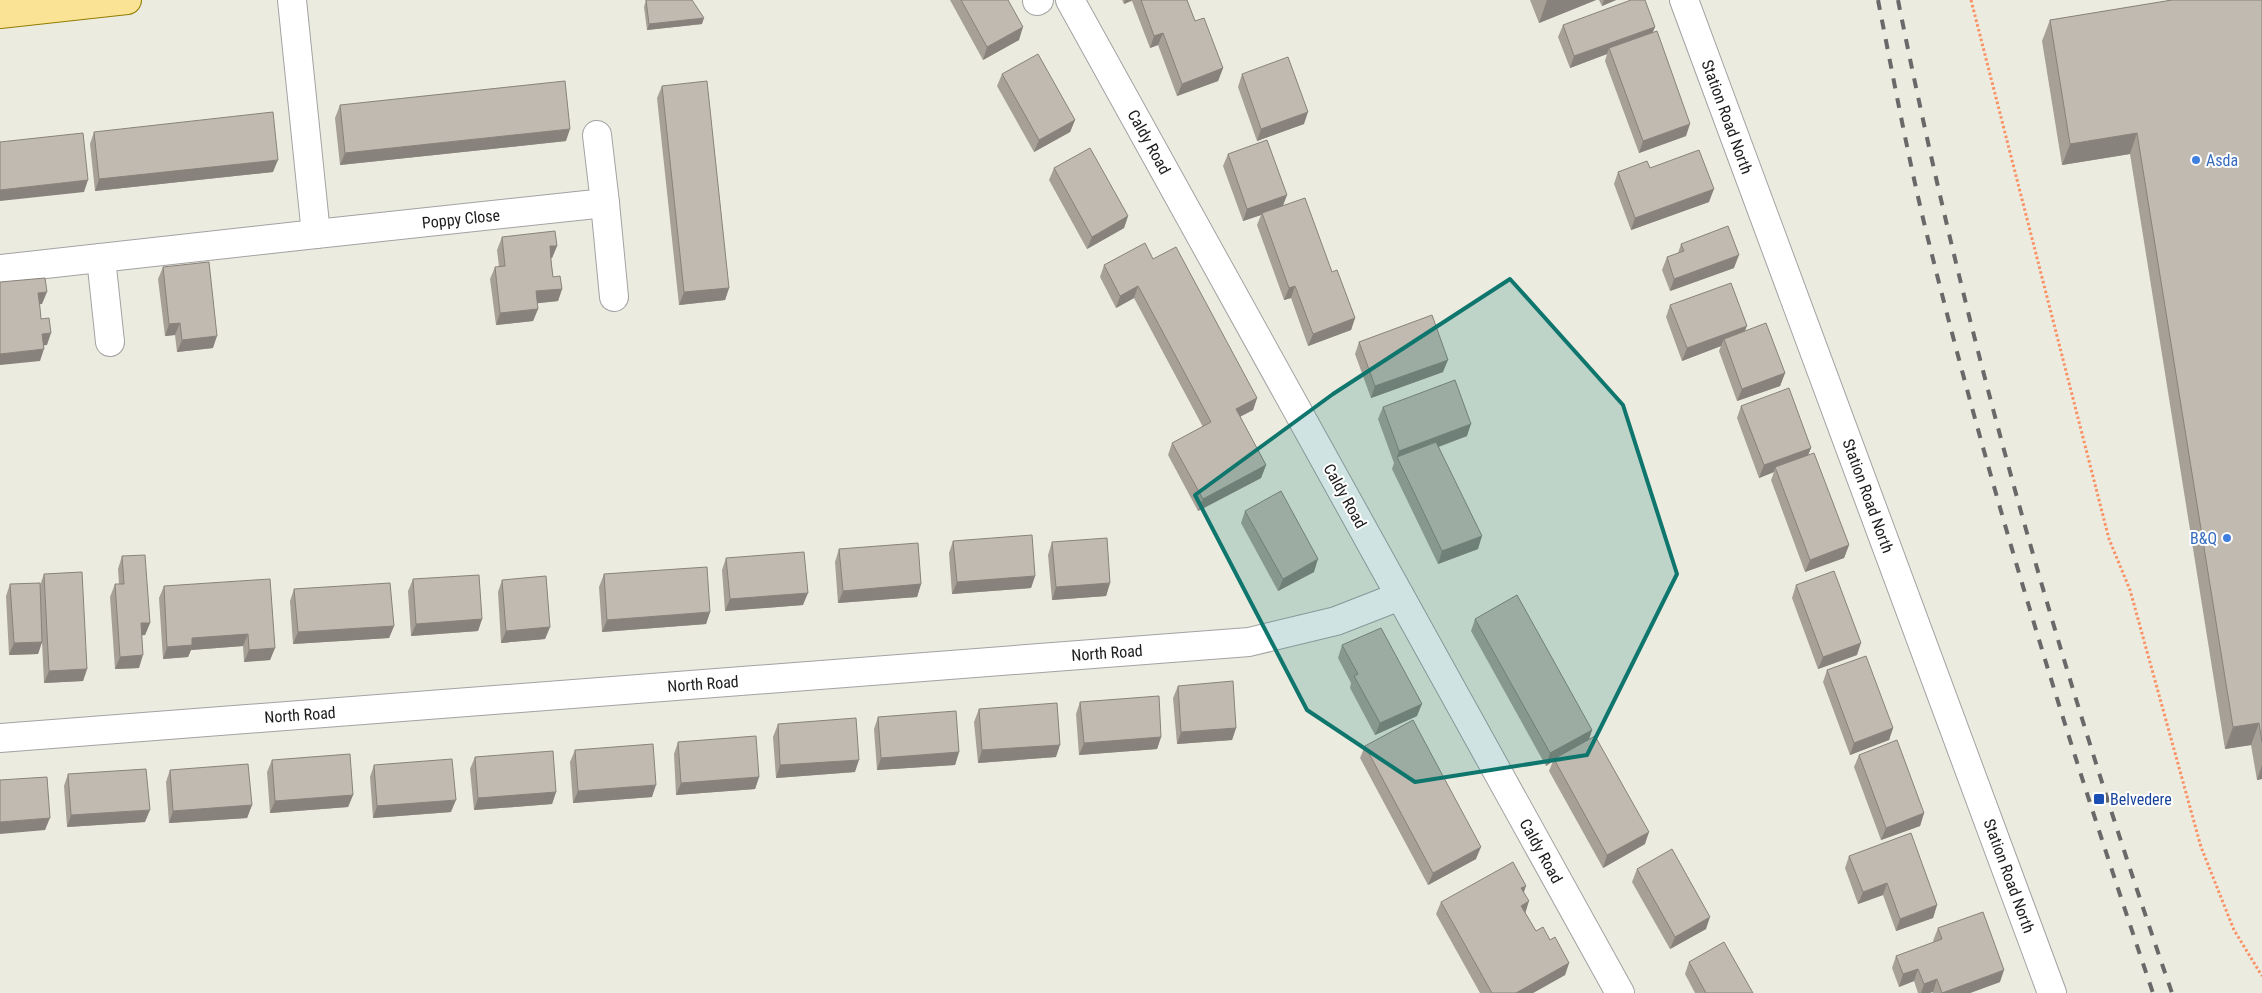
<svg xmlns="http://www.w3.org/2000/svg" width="2262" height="993" font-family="'Roboto Condensed',sans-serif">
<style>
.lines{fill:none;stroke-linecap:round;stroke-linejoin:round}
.minor-casing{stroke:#a2a2a2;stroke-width:30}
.major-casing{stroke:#907d01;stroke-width:30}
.path{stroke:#f99164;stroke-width:3;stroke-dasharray:2.5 2.5;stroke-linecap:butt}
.minor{stroke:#fff;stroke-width:28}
.major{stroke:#fbe396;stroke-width:28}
.rail{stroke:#696969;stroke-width:4;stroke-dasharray:10 10;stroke-linecap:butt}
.wall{fill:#a6a097}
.shaded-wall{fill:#87827b}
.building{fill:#c1bab0;stroke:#87827b}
.marked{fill:#0f766e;fill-opacity:0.2;stroke:#0f766e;stroke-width:4;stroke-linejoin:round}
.shop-dot{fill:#3f7fe0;stroke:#fff;stroke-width:2}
.transit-dot{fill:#1a4fb4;stroke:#fff;stroke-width:2}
.labels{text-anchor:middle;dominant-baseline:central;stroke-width:4;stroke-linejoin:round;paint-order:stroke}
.street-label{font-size:16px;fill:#1b1b1b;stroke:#fff}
.shop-label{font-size:16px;fill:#366cbe;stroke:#fff;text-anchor:start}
.transit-label{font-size:16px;fill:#164399;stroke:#fff;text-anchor:start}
</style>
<rect width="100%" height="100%" fill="#ecebe0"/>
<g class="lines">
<g class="minor-casing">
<g id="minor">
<path d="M1070,0l550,993"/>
<path d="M1684,0l368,993"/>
<path d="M1037,1l2,-1"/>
<path d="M605,203l9,94"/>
<path d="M316,234l289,-31 -8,-68"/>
<path d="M101,258l9,84"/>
<path d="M0,269l316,-35 -24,-234"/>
<path d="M0,738l1249,-96 87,-21 64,-25"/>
</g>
</g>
<g class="major-casing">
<path id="major" d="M0,14l127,-14"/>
</g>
<path class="path" d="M1971,0l138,539 21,51 71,257 33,83 28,46"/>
<use href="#minor" class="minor"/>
<use href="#major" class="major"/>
<g class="rail">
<path d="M1878,0c16,81 31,163 51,243 63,253 140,503 224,750"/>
<path d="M1898,0c67,337 162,669 274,993"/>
</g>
</g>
<g class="wall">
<path d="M646,0l56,24 -55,6 -3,-23z"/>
<path d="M950,0h58l11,40 -36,20z"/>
<path d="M1122,0h65l8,21 28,47 -5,13 -41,15 -19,-51 -8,3 -18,-47 -8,3z"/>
<path d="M1530,0h66l-57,23z"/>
<path d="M1599,0h17l-14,6z"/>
<path d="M2167,0h95v779l-5,1 -6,-35 -26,4 -95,-595 -68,11 -20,-124 8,-21 117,-19z"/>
<path d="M1563,25l92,2 -3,6 34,103 -47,17 -34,-92 2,-7 -37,14 -12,-31z"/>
<path d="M1002,74l73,46 -5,12 -36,20 -37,-66z"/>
<path d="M1242,74l62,50 -47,17 -19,-54z"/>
<path d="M662,86l67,202 -4,12 -46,5 -22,-207z"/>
<path d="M340,105l226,36 -226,24 -5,-47z"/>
<path d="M94,132l179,40 -178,19 -5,-47z"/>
<path d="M1228,154l59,41 -4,11 49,66 23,46 -4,12 -43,16 -17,-48 -7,2 -27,-75 4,-10 -18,6 -20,-55z"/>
<path d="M1054,168l74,48 -4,12 -37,21 -38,-69z"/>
<path d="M1650,168l59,34 -78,28 -17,-46 4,-12z"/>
<path d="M502,237l55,9 -5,12h-1l2,19 9,12 -4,12 -21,2 1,6 -5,12 -37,4 -6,-46 5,-12h4l-2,-17z"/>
<path d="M1681,244l53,24 -64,23 -8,-21 5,-13 11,-4z"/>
<path d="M1153,259l104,139 -4,12 -13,7 26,48 -5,13 -63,33 -30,-56 4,-12 31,-16 -69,-129 -18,10 -16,-31 4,-12z"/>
<path d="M163,267l50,81 -36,4 -2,-17 -10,1 -7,-57z"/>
<path d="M1670,305l75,26 40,42 -5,13 -43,15 -18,-50 2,-5 -39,15 -16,-44z"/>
<path d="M1359,342l84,30 -72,26 -16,-44z"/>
<path d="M1741,406l70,42 -3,7 41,90 -5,13 -39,14 -34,-92 3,-8 -15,6 -22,-60z"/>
<path d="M1383,407l84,29 -28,11 39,102 -40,15 -46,-95 2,-6 -16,-44z"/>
<path d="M1245,511l69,61 -36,19 -37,-68z"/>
<path d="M953,541l82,35 -4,12 -79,6 -3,-41z"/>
<path d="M1052,542l58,41 -4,13 -54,4 -4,-45z"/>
<path d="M839,549l82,35 -4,13 -79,6 -3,-41z"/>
<path d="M122,556l28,67 -5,12h-3l-3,33 -24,1 -5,-72 5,-13h4l-1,-15z"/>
<path d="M726,558l77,47 -78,6 -3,-41z"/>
<path d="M44,574l43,95 -4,12 -39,2 -2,-41 -4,12 -29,1 -3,-59 4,-12 30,1z"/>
<path d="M604,574l106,38 -4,12 -104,8 -3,-45z"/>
<path d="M413,579l69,40 -4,12 -67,5 -3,-45z"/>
<path d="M502,580l48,47 -5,12 -44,4 -3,-51z"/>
<path d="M1796,585l61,70 -39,14 -26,-71z"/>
<path d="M164,586l111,62 -5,12 -26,2 -1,-16 -52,4 -3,7 -25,2 -4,-61z"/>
<path d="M294,589l100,37 -5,12 -96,6 -3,-43z"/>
<path d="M1475,619l117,111 -3,9 56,105 -42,24 -54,-97 4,-10 -7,5 -75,-135z"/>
<path d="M1342,645l75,71 -42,19 -25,-47 1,-5 -13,-25z"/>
<path d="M1827,670l66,58 -4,12 -39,15 -27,-73z"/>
<path d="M1178,686l58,42 -4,12 -55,4 -4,-46z"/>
<path d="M1080,702l81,35 -4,12 -78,6 -3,-41z"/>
<path d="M979,709l77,48 -78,6 -4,-41z"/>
<path d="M878,717l81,35 -4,13 -78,5 -3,-41z"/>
<path d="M778,724l77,48 -79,6 -3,-41z"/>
<path d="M678,742l81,35 -4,12 -79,6 -2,-41z"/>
<path d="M1365,746l111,113 -48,26 -68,-127z"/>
<path d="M575,750l77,47 -79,6 -3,-41z"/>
<path d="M1859,755l65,58 -4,13 -39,14 -27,-73z"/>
<path d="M475,757l81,35 -4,12 -78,6 -4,-41z"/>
<path d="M272,760l81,35 -5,12 -78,6 -3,-41z"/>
<path d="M374,765l77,47 -78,6 -3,-41z"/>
<path d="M170,770l82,35 -5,13 -78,5 -3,-41z"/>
<path d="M68,774l77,48 -78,5 -3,-41z"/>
<path d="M1849,856l88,49 -4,13 -37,13 -13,-36 -25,9 -13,-36z"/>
<path d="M1637,869l69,60 -36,20 -38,-67z"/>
<path d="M1524,892l1,20 11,19 14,9 19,23 -4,12 -32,18h-53l-44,-79 5,-12z"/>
<path d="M1938,928l62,54 -30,11h-37v-1l-4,1h-11l-4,-12 -15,6 -7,-19 4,-12 38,-14 -1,-1z"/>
<path d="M1689,962l64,31h-58l-10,-19z"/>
</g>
<g class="shaded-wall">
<path d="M1125,0h7l-8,4z"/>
<path d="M1547,0h49l-57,23z"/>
<path d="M1604,0h12l-14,6z"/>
<path d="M704,18l-2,6 -55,6 2,-6z"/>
<path d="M1023,27l-4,13 -36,20 4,-13z"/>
<path d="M1655,27l-5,12 -41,9 -2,6 -37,14 4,-12z"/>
<path d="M1163,33l-5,12 -8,3 4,-12z"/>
<path d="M1223,68l-5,13 -41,15 5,-12z"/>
<path d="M1308,112l-4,12 -47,17 4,-12z"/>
<path d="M1075,120l-5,12 -36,20 5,-12z"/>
<path d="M1690,124l-4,12 -47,17 4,-12z"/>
<path d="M570,129l-4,12 -226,24 5,-12z"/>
<path d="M2137,133l-7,21 -68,11 8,-21z"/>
<path d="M278,160l-5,12 -178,19 4,-12z"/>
<path d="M88,180l-4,12 -84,9v-11z"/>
<path d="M1714,189l-5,13 -78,28 4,-12z"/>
<path d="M1287,195l-5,12 -20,6 -1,2 -18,6 4,-12z"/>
<path d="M1128,216l-4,12 -37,21 5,-12z"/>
<path d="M550,246h7l-5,12 -7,1z"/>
<path d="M1739,255l-5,13 -64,23 4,-12z"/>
<path d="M1138,286l-4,12 -18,10 4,-12z"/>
<path d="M1295,286l-4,12 -7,2 5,-12z"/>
<path d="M729,288l-4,12 -46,5 5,-13z"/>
<path d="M562,289l-4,12 -27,3 5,-13z"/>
<path d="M47,292l-5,12 -8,1 4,-12z"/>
<path d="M538,309l-5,12 -37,4 4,-12z"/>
<path d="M1355,318l-4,12 -43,16 5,-12z"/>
<path d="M180,323l-5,12 -10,1 4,-12z"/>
<path d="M1747,326l-5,12 -18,1 -3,7 -39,15 5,-13z"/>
<path d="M51,333l-4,12 -9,1 4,-12z"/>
<path d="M217,336l-4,12 -36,4 5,-12z"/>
<path d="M44,349l-4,12 -40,4v-11z"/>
<path d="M1448,360l-5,12 -72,26 4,-12z"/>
<path d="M1785,373l-5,13 -43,15 5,-12z"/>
<path d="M1257,398l-4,12 -22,11 5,-12z"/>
<path d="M1471,424l-4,12 -68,25 -2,-4 2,-6z"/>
<path d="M1811,448l-5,12 -31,7 -1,5 -15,6 5,-13z"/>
<path d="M1266,465l-5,13 -63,33 5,-12z"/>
<path d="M1482,536l-4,13 -40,15 4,-13z"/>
<path d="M1849,545l-5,13 -39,14 5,-12z"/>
<path d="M1318,559l-4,13 -36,19 5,-12z"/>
<path d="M1035,576l-4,12 -79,6 5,-12z"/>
<path d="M1110,583l-4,13 -54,4 4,-13z"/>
<path d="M921,584l-4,13 -79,6 5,-12z"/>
<path d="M808,593l-5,12 -78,6 5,-12z"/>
<path d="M710,612l-4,12 -104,8 5,-12z"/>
<path d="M482,619l-4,12 -67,5 5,-12z"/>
<path d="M141,623h9l-5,12 -9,1z"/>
<path d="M394,626l-5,12 -96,6 5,-12z"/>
<path d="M550,627l-5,12 -44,4 5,-12z"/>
<path d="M248,634l-5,12 -52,4 -3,7 -25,2 4,-12 25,-9z"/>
<path d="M42,642l-4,12 -29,1 5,-12z"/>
<path d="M1861,643l-4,12 -39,14 5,-12z"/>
<path d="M275,648l-5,12 -26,2 5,-12z"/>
<path d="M143,655l-4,13 -24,1 5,-12z"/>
<path d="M87,669l-4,12 -39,2 5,-12z"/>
<path d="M1422,704l-5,12 -42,19 5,-12z"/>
<path d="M2259,723l-8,22 -26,4 8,-22z"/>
<path d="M1236,728l-4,12 -55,4 4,-12z"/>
<path d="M1893,728l-4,12 -39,15 4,-12z"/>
<path d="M1592,730l-4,12 -34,17 -1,2 -7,5 4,-13z"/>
<path d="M1161,737l-4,12 -78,6 5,-12z"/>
<path d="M1060,745l-4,12 -78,6 4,-13z"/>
<path d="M959,752l-4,13 -78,5 4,-12z"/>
<path d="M859,760l-4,12 -79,6 4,-13z"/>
<path d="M2262,765v14l-5,1z"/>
<path d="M759,777l-4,12 -79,6 5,-12z"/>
<path d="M656,785l-4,12 -79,6 5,-12z"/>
<path d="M556,792l-4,12 -78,6 4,-12z"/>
<path d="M353,795l-5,12 -78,6 5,-12z"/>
<path d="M456,800l-5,12 -78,6 4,-12z"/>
<path d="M252,805l-5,13 -78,5 4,-12z"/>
<path d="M150,810l-5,12 -78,5 4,-12z"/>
<path d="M1924,813l-4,13 -39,14 5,-12z"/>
<path d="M50,818l-5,12 -45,4v-12z"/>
<path d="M1649,832l-4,12 -42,24 4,-13z"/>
<path d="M1481,847l-5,12 -48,26 5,-12z"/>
<path d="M1887,883l-4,12 -25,9 5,-12z"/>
<path d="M1526,886l-4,12 -1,-10z"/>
<path d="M1529,901l-4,13 -4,-8z"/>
<path d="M1937,905l-4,13 -37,13 4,-12z"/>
<path d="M1710,917l-4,12 -36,20 5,-12z"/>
<path d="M1569,963l-4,12 -32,18h-17z"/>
<path d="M1918,969l-4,12 -15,6 4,-13z"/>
<path d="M2004,970l-4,12 -30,11h-28z"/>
<path d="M1937,979l-4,13 -4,1h-8l3,-9z"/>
</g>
<g class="building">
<path d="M646,0h46l12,18 -55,6z"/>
<path d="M961,0h47l15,27 -36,20z"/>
<path d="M1141,0h46l8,21 9,-3 19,50 -41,16 -19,-51 -9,3z"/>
<path d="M1631,0h14l10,27 -81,29 -11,-31z"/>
<path d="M2172,0h90v742l-3,-19 -26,4 -96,-594 -67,11 -20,-124z"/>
<path d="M1657,31l33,93 -47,17 -34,-93z"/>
<path d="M1038,54l37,66 -36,20 -37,-66z"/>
<path d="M1288,57l20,55 -47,17 -19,-55z"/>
<path d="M565,81l5,48 -225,24 -5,-48z"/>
<path d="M707,81l22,207 -45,4 -22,-206z"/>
<path d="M273,112l5,48 -179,19 -5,-47z"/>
<path d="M83,133l5,47 -88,10v-48z"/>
<path d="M1267,140l20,55 -40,14 -19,-55z"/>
<path d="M1090,148l38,68 -36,21 -38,-69z"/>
<path d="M1699,150l15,39 -79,29 -17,-46 29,-11 3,7z"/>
<path d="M1305,198l27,74 5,-2 18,48 -42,16 -18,-48 -6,2 -27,-75z"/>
<path d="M1728,226l11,29 -65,24 -7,-22 17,-6 -3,-7z"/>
<path d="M555,231l2,15h-7l1,15 2,16 7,-1 2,13 -26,2 2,18 -38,4 -5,-46 10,-1 -3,-29z"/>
<path d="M1145,243l8,16 23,-12 81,151 -21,11 30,56 -63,34 -31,-56 39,-21 -73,-136 -18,10 -16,-31z"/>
<path d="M209,262l8,74 -35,4 -2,-17 -11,1 -6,-57z"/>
<path d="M45,278l2,14 -9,1 2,15 1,11 8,-1 2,15 -9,1 2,15 -44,5v-72z"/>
<path d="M1731,283l16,43 -60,22 -17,-43z"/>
<path d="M1432,315l16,45 -73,26 -16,-44z"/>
<path d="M1766,323l19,50 -43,16 -18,-50z"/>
<path d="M1455,380l16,44 -72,27 -16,-44z"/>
<path d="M1789,388l22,60 -47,17 -23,-59z"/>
<path d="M1436,442l46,94 -40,15 -45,-94z"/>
<path d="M1814,453l35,92 -39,15 -35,-93z"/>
<path d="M1281,491l37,68 -35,20 -38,-68z"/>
<path d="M1032,535l3,41 -78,6 -4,-41z"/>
<path d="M1107,538l3,45 -54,4 -4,-45z"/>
<path d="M918,543l3,41 -78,7 -4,-42z"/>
<path d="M804,552l4,41 -78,6 -4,-41z"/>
<path d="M145,555l5,68h-9l2,32 -23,2 -5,-73h9l-2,-28z"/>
<path d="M707,567l3,45 -103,8 -3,-46z"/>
<path d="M1834,571l27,72 -38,14 -27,-72z"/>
<path d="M82,572l5,97 -38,2 -5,-97z"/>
<path d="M479,575l3,44 -66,5 -3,-45z"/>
<path d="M546,576l4,51 -44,4 -4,-51z"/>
<path d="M270,579l5,69 -26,2 -1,-16 -56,4v7l-25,2 -3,-61z"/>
<path d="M40,583l2,59 -28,1 -4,-59z"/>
<path d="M390,583l4,43 -96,6 -4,-43z"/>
<path d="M1517,595l75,135 -42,23 -75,-134z"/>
<path d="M1381,628l41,76 -42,19 -26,-47 4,-2 -16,-29z"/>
<path d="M1866,656l27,72 -39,15 -27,-73z"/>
<path d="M1233,681l3,47 -55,4 -3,-46z"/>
<path d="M1159,696l2,41 -77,6 -4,-41z"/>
<path d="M1057,703l3,42 -78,5 -3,-41z"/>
<path d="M956,711l3,41 -78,6 -3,-41z"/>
<path d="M856,718l3,42 -79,5 -2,-41z"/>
<path d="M1413,720l68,127 -48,26 -68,-127z"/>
<path d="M756,736l3,41 -78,6 -3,-41z"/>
<path d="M1595,736l54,96 -42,23 -53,-96z"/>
<path d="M1897,740l27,73 -38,15 -27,-73z"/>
<path d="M653,744l3,41 -78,6 -3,-41z"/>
<path d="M553,751l3,41 -78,6 -3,-41z"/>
<path d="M350,754l3,41 -78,6 -3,-41z"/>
<path d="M452,759l4,41 -79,6 -3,-41z"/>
<path d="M248,764l4,41 -79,6 -3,-41z"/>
<path d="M146,769l4,41 -79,5 -3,-41z"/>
<path d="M47,777l3,41 -50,4v-42z"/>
<path d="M1911,833l26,72 -37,14 -13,-36 -24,9 -14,-36z"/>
<path d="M1672,849l38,68 -35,20 -38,-68z"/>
<path d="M1513,862l13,24 -5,2 8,13 -8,5 15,25 7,-4 7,13 5,-3 14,26 -53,30h-24l-51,-91z"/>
<path d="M1983,912l21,58 -62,23 -5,-14 -13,5 -6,-15 -15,5 -7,-18 46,-17 -4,-11z"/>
<path d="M1724,942l29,51h-47l-17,-31z"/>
</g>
<path class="marked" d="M1510,279l113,126 54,169 -90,181 -172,27 -108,-72 -112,-215 138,-101z"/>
<g class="shop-dot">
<circle cx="2196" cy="160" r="5"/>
<circle cx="2227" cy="538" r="5"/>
</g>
<rect class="transit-dot" x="2093" y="793" width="12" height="12" rx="2.5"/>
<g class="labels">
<g class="street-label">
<text transform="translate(1727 117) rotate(70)">Station Road North</text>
<text transform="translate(1149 142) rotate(61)">Caldy Road</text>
<text transform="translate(461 219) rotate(-6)">Poppy Close</text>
<text transform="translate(1345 496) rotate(61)">Caldy Road</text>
<text transform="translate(1868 496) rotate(70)">Station Road North</text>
<text transform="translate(1107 653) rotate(-4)">North Road</text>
<text transform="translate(703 684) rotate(-4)">North Road</text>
<text transform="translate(300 715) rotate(-4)">North Road</text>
<text transform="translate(1541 851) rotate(61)">Caldy Road</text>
<text transform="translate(2009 876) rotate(70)">Station Road North</text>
</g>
<g class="shop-label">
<text x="2206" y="160">Asda</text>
<text x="2217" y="538" text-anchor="end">B&amp;Q</text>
</g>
<g class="transit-label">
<text x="2110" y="799">Belvedere</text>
</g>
</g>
</svg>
